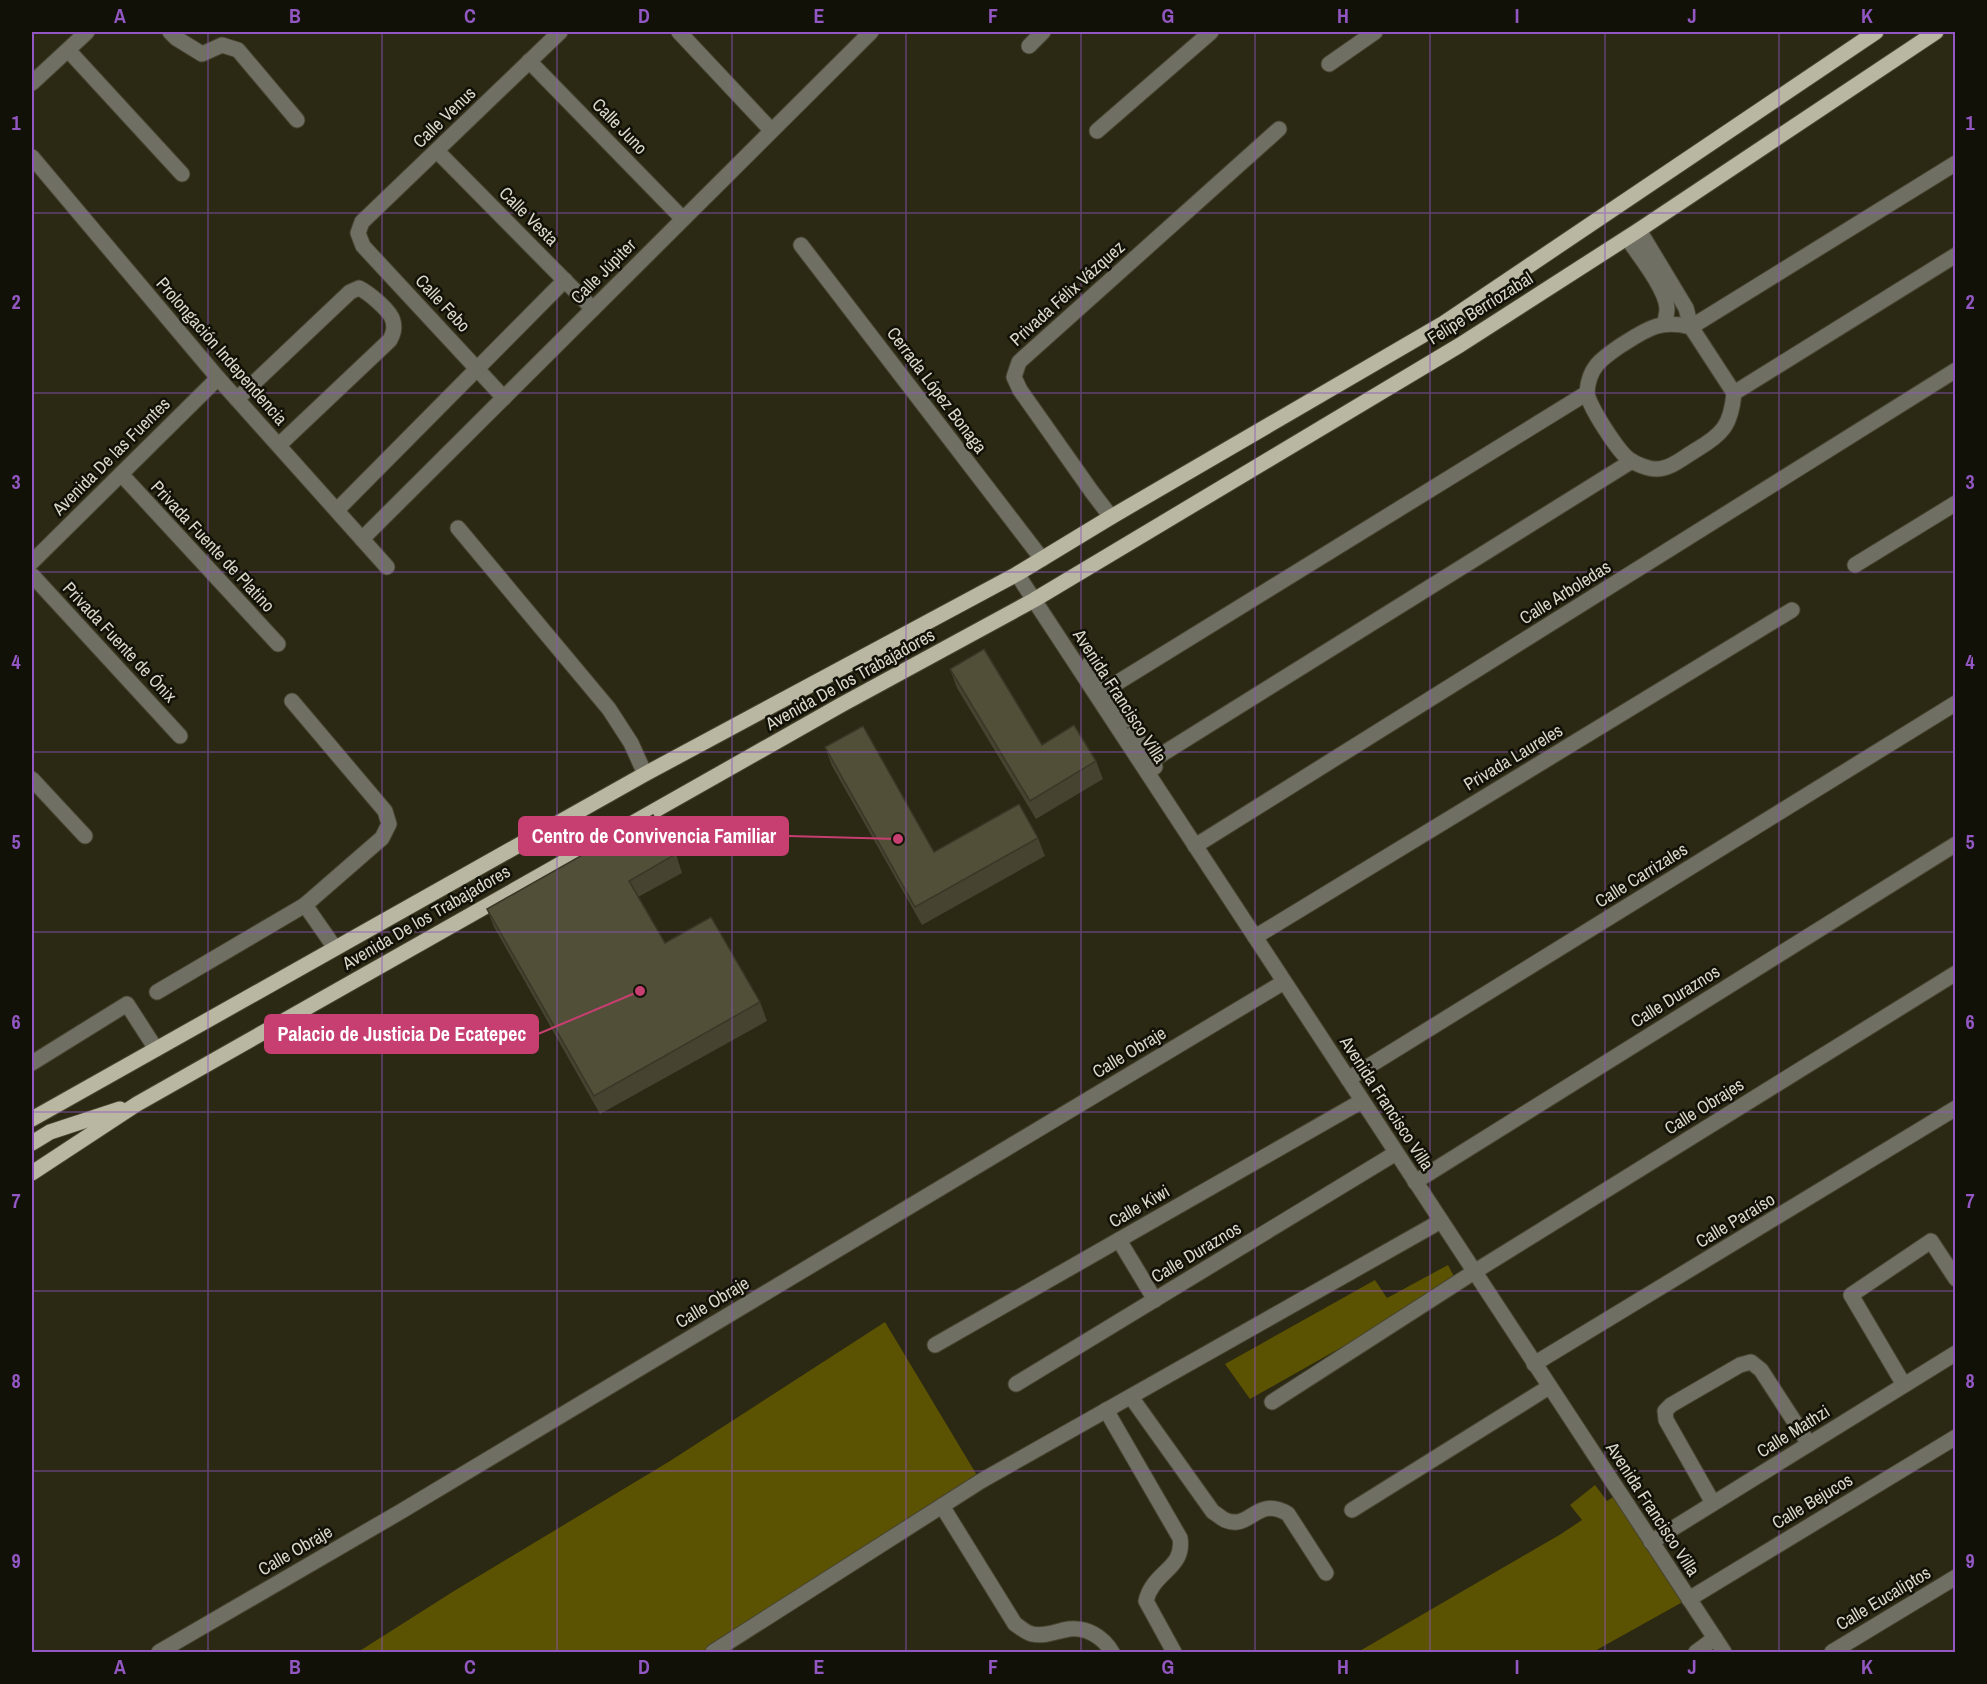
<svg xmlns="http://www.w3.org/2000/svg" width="1987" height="1684" font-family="'Archivo Narrow',sans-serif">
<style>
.green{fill:#5b5202}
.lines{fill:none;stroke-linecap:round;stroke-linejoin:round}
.minor-casing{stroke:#474430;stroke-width:17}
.major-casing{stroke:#474430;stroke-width:17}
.minor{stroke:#706f64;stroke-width:15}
.major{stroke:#b9b7a1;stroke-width:15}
.wall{fill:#464430}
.building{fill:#514f38;stroke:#393727;stroke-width:1.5}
.grid{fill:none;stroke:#9257c2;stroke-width:1.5;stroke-opacity:0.55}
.labels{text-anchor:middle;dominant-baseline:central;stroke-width:5;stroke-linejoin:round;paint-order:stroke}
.street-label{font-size:18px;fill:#d9d7ca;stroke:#121108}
.leader{fill:none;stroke:#c73e71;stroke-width:2}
.callout-dot{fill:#c73e71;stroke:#121108;stroke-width:2}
.callout{fill:#c73e71;stroke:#c73e71;stroke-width:2}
.callout-label{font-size:20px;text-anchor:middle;font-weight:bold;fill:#fff}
.neatline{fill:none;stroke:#9257c2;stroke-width:2}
.grid-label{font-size:20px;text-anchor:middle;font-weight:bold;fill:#9257c2}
</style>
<rect width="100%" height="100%" fill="#2b2813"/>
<g class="green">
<path d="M1448,1265l9,17 -207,117 -25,-35 150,-84 12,18z"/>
<path d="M885,1322l99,165 -265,165h-361l96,-61 216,-130z"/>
<path d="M1595,1485l12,16 12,-8 69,106 -95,53h-235l203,-118 21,-14 -12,-15z"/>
</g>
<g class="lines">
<g class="minor-casing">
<g id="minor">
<path d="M170,32l6,6 26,16 20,-9 16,5 59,70"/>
<path d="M679,32l92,98"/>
<path d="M1029,46l14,-14"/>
<path d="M68,50l114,124"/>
<path d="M529,61l154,158"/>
<path d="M1329,64l46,-32"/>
<path d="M32,83l55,-51"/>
<path d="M1097,131l114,-99"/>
<path d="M437,151l156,158"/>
<path d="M32,157l186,221 169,189"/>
<path d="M1639,230l47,78 5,19 43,66c-3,32 -11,41 -38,57 -12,7 -25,19 -40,19 -8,0 -20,-5 -26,-9 -11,-7 -43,-56 -43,-68 2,-25 14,-33 33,-46 27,-17 39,-27 71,-19l265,-164"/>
<path d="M1627,238c11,16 40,52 40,71 0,5 -2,10 -2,15"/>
<path d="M801,245l241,314"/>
<path d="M1734,393l222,-138"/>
<path d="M504,398l-141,-152 -5,-13 4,-11 198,-190"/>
<path d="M237,399l113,-107 9,-4c10,5 32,23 34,33 2,8 0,13 -3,19l-111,105"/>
<path d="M121,474l157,170"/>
<path d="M337,510l228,-230"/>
<path d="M1111,517l-19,-25 -72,-102 -6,-13 5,-15 260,-233"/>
<path d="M458,528l151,181 22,34 14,31"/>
<path d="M362,539l509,-507"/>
<path d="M32,562l186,-184"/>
<path d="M1855,565l101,-62"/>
<path d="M1017,574l707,1078"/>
<path d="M32,575l148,161"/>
<path d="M1090,663l36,57"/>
<path d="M1107,689l480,-296"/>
<path d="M1134,733l21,34"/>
<path d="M1151,761l481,-300"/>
<path d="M32,779l53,57"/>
<path d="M1195,846l761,-476"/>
<path d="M305,905l30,43"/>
<path d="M1255,937l537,-327"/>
<path d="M157,992l148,-87 77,-67 7,-14 -4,-13 -93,-110"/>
<path d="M32,1063l95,-59 29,45"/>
<path d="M1348,1079l608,-376"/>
<path d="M1415,1182l541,-338"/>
<path d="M1119,1240l36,60"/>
<path d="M935,1345l427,-244"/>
<path d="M1534,1364l422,-256"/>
<path d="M1016,1384l380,-231"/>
<path d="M1904,1385l-53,-90 80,-54 25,38"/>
<path d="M1131,1397l82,115c4,2 8,6 12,8 26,11 31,-25 63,-6l38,59"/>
<path d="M1272,1402l202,-130 482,-299"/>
<path d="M1106,1410l74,128c5,31 -27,33 -34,63l28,51"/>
<path d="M1713,1503l-47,-83 -1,-9 6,-6 69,-40 11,-3 10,8 48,74"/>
<path d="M942,1506l73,118c5,3 11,9 17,10 13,3 24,-3 37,-5 18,-2 34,8 43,23"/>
<path d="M1352,1510l197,-123"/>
<path d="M1651,1542l305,-189"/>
<path d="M1689,1599l267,-162"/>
<path d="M159,1652l241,-140 884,-530"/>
<path d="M713,1652l268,-171 460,-260"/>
<path d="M1696,1652l19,-14"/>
<path d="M1832,1652l124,-75"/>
</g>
</g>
<g class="major-casing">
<g id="major">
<path d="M32,1119l613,-345 372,-200 94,-57 333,-194 432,-291"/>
<path d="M32,1143l18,-11 70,-23"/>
<path d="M32,1173l105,-69 704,-399 193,-105 426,-255 179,-115 297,-198"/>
</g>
</g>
<use href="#minor" class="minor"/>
<use href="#major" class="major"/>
</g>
<g class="wall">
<path d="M950,669l92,76 54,16 7,18 -67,40 -79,-131z"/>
<path d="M825,747l109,105 104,-14 7,18 -123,69 -90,-159z"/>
<path d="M676,854l6,19 -44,24 27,46 95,59 7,19 -167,93 -106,-187 -7,-18z"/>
</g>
<g class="building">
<path d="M984,649l58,96 32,-20 22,36 -66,40 -80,-132z"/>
<path d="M863,726l71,126 85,-48 19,34 -123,69 -90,-160z"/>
<path d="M653,815l23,39 -47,27 36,62 46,-26 49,85 -166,94 -107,-187z"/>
</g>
<path class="grid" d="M208,32v1620M382,32v1620M557,32v1620M732,32v1620M906,32v1620M1081,32v1620M1255,32v1620M1430,32v1620M1605,32v1620M1779,32v1620M32,213h1924M32,393h1924M32,572h1924M32,752h1924M32,932h1924M32,1112h1924M32,1291h1924M32,1471h1924"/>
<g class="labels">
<g class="street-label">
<text transform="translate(444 117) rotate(-44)">Calle Venus</text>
<text transform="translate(620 126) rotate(46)">Calle Juno</text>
<text transform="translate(529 216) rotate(45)">Calle Vesta</text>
<text transform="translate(603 271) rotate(-45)">Calle Júpiter</text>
<text transform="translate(1067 293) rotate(-42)">Privada Félix Vázquez</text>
<text transform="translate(443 303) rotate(47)">Calle Febo</text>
<text transform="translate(1480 308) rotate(-32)">Felipe Berriozabal</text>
<text transform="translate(222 351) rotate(49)">Prolongación Independencia</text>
<text transform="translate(937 390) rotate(53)">Cerrada López Bonaga</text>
<text transform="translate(111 456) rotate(-45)">Avenida De las Fuentes</text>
<text transform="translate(213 546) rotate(47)">Privada Fuente de Platino</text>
<text transform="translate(1565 592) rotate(-32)">Calle Arboledas</text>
<text transform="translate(120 642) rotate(47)">Privada Fuente de Ónix</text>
<text transform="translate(850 679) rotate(-29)">Avenida De los Trabajadores</text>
<text transform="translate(1120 696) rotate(57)">Avenida Francisco Villa</text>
<text transform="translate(1513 757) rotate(-31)">Privada Laureles</text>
<text transform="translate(1641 875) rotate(-32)">Calle Carrizales</text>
<text transform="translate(426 917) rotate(-30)">Avenida De los Trabajadores</text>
<text transform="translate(1675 996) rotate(-32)">Calle Duraznos</text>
<text transform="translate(1129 1052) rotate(-31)">Calle Obraje</text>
<text transform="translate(1387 1103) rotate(57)">Avenida Francisco Villa</text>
<text transform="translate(1704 1106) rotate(-32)">Calle Obrajes</text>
<text transform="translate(1139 1206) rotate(-30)">Calle Kiwi</text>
<text transform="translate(1735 1220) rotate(-31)">Calle Paraíso</text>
<text transform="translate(1196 1252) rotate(-31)">Calle Duraznos</text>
<text transform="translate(712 1302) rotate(-31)">Calle Obraje</text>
<text transform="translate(1793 1431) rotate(-32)">Calle Mathzi</text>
<text transform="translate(1812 1501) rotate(-31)">Calle Bejucos</text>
<text transform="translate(1653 1509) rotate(57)">Avenida Francisco Villa</text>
<text transform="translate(295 1550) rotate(-30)">Calle Obraje</text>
<text transform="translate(1883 1598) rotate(-31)">Calle Eucaliptos</text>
</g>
</g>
<path class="leader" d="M898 839L788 836M640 991L538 1034"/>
<g class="callout-dot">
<circle cx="898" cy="839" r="6"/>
<circle cx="640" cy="991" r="6"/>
</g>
<g class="callout">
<rect x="519" y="817" width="269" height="38" rx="6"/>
<rect x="265" y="1015" width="273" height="38" rx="6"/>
</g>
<g class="callout-label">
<text x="654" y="843">Centro de Convivencia Familiar</text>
<text x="402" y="1041">Palacio de Justicia De Ecatepec</text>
</g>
<rect width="1987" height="1684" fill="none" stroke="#121108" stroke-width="66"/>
<rect x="33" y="33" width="1921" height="1618" class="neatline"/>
<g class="grid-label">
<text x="120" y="23">A</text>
<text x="295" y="23">B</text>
<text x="470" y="23">C</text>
<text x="644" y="23">D</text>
<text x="819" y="23">E</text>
<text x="993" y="23">F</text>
<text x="1168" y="23">G</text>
<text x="1343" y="23">H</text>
<text x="1517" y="23">I</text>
<text x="1692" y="23">J</text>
<text x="1867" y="23">K</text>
<text x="16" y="130">1</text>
<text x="1970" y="130">1</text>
<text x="16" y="309">2</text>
<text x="1970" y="309">2</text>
<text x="16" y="489">3</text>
<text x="1970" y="489">3</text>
<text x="16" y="669">4</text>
<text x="1970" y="669">4</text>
<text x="16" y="849">5</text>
<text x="1970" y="849">5</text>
<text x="16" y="1029">6</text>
<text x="1970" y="1029">6</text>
<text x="16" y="1208">7</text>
<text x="1970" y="1208">7</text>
<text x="16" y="1388">8</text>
<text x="1970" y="1388">8</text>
<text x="16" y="1568">9</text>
<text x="1970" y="1568">9</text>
<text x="120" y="1674">A</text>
<text x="295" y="1674">B</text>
<text x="470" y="1674">C</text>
<text x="644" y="1674">D</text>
<text x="819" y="1674">E</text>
<text x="993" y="1674">F</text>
<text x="1168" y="1674">G</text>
<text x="1343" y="1674">H</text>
<text x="1517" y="1674">I</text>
<text x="1692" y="1674">J</text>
<text x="1867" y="1674">K</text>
</g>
</svg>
